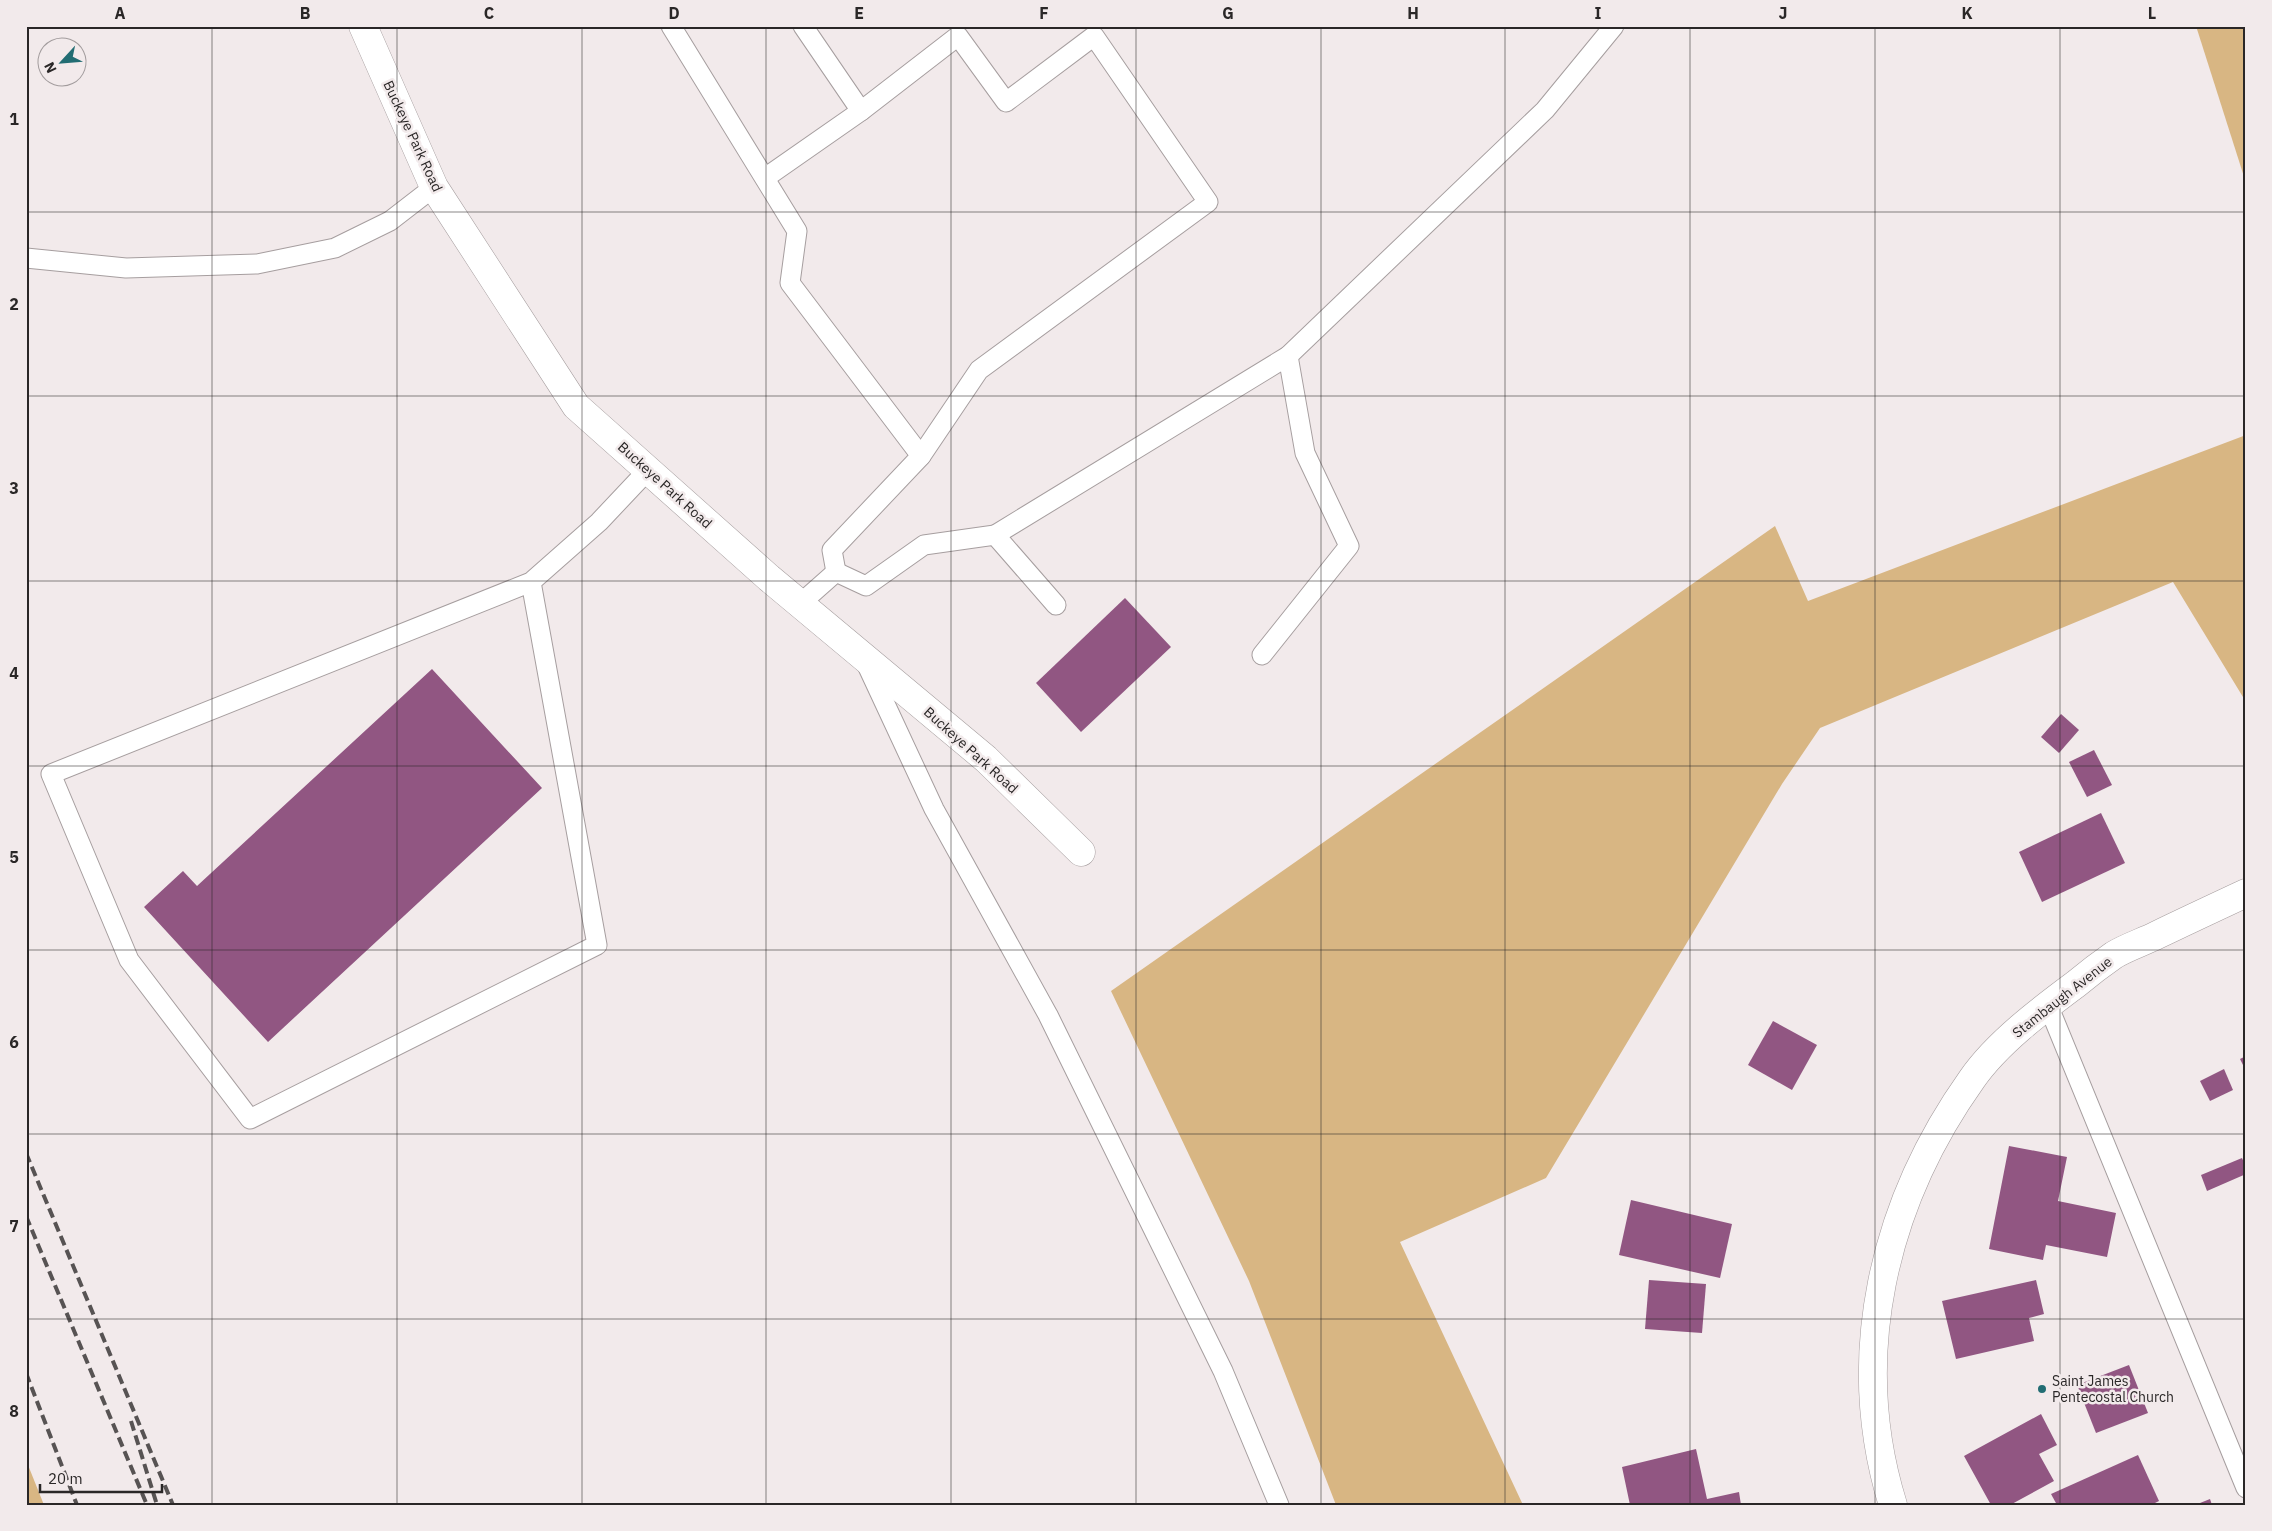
<svg xmlns="http://www.w3.org/2000/svg" width="2272" height="1531" font-family="'IBM Plex Sans',sans-serif">
<style>
.green{fill:#d8b683}
.building{fill:#915682}
.lines{fill:none;stroke-linecap:round;stroke-linejoin:round}
.service-casing{stroke:#a69e9f;stroke-width:21}
.minor-casing{stroke:#a69e9f;stroke-width:29}
.service{stroke:#fff;stroke-width:19}
.minor{stroke:#fff;stroke-width:28}
.rail{stroke:#575353;stroke-width:4;stroke-dasharray:10 5;stroke-linecap:butt}
.grid{fill:none;stroke:#2a2727;stroke-width:1;stroke-opacity:0.55}
.poi-dot{fill:#226d73;stroke:#f2eaeb;stroke-width:2}
.labels{text-anchor:middle;dominant-baseline:central;stroke-width:5;stroke-linejoin:round;paint-order:stroke}
.street-label{font-size:14px;fill:#2a2727;stroke:#f2eaeb}
.poi-label{font-size:14px;fill:#2a2727;stroke:#f2eaeb;text-anchor:start}
.neatline{fill:none;stroke:#2a2727;stroke-width:2}
.grid-label{font-size:16px;text-anchor:middle;font-weight:bold;fill:#2a2727}
</style>
<rect width="100%" height="100%" fill="#f2eaeb"/>
<g class="green">
<path d="M2196,26h50v157z"/>
<path d="M2246,435v267l-73,-120 -353,146 -38,56 -236,394 -146,64 123,263h-187l-87,-224 -138,-290 664,-465 33,75z"/>
<path d="M26,1460l18,45h-18z"/>
</g>
<g class="building">
<path d="M1125,598l46,49 -90,85 -45,-49z"/>
<path d="M432,669l110,119 -274,254 -124,-135 39,-36 14,15z"/>
<path d="M2061,714l18,16 -20,23 -18,-16z"/>
<path d="M2094,750l18,35 -25,12 -18,-35z"/>
<path d="M2101,813l24,50 -83,39 -23,-50z"/>
<path d="M1773,1021l44,24 -25,45 -44,-25z"/>
<path d="M2246,1056v15l-6,-12z"/>
<path d="M2224,1069l9,21 -23,11 -10,-20z"/>
<path d="M2009,1146l58,11 -9,44 58,12 -9,44 -61,-12 -3,15 -54,-11z"/>
<path d="M2242,1158l4,9v7l-39,17 -6,-16z"/>
<path d="M1631,1200l101,24 -12,54 -101,-23z"/>
<path d="M1649,1280l57,4 -4,49 -57,-4z"/>
<path d="M2036,1280l8,34 -15,4 5,23 -78,18 -14,-58z"/>
<path d="M2129,1365l19,48 -52,20 -19,-48z"/>
<path d="M2041,1414l16,31 -18,9 15,27 -44,24h-19l-27,-49z"/>
<path d="M1696,1449l11,50 32,-7 2,13h-111l-8,-38z"/>
<path d="M2138,1455l21,46 -8,4h-94l-6,-11z"/>
<path d="M2210,1499l2,6h-17z"/>
</g>
<g class="lines">
<g class="service-casing">
<g id="service">
<path d="M671,26l126,205 -7,52 131,173 -89,94 4,22"/>
<path d="M861,111l97,-75 48,66 88,-66 114,166 -229,168 -58,86"/>
<path d="M765,178l96,-67 -58,-85"/>
<path d="M26,258l100,10 131,-4 78,-16 55,-27 44,-34"/>
<path d="M995,535l293,-179 257,-246 69,-84"/>
<path d="M531,582l-480,192 78,186 121,159 347,-174 -66,-363 68,-60 49,-52"/>
<path d="M801,603l35,-31 30,14 58,-41 71,-10 61,70"/>
<path d="M1262,655l87,-109 -44,-93 -17,-97"/>
<path d="M866,663l68,146 114,206 175,356 56,134"/>
<path d="M2048,1005l198,483"/>
</g>
</g>
<g class="minor-casing">
<g id="minor">
<path d="M363,26l71,161 142,219 193,172 217,181 95,93"/>
<path d="M1893,1505c-46,-148 -10,-301 79,-426 25,-36 69,-69 104,-95 12,-10 25,-20 38,-29 13,-8 29,-13 43,-20 29,-14 59,-28 89,-42"/>
</g>
</g>
<use href="#service" class="service"/>
<use href="#minor" class="minor"/>
<g class="rail">
<path d="M26,1153l147,352"/>
<path d="M26,1216l121,289"/>
<path d="M26,1373l51,132"/>
<path d="M131,1421l26,84"/>
</g>
</g>
<path class="grid" d="M212,26v1479M397,26v1479M582,26v1479M766,26v1479M951,26v1479M1136,26v1479M1321,26v1479M1505,26v1479M1690,26v1479M1875,26v1479M2060,26v1479M26,212h2220M26,396h2220M26,581h2220M26,766h2220M26,950h2220M26,1134h2220M26,1319h2220"/>
<circle class="poi-dot" cx="2042" cy="1389" r="5"/>
<g class="labels">
<g class="street-label">
<text transform="translate(413 136) rotate(65)">Buckeye Park Road</text>
<text transform="translate(665 485) rotate(42)">Buckeye Park Road</text>
<text transform="translate(971 750) rotate(42)">Buckeye Park Road</text>
<text transform="translate(2062 997) rotate(-38)">Stambaugh Avenue</text>
</g>
<g class="poi-label">
<text x="2052" y="1381">Saint James<tspan x="2052" dy="16">Pentecostal Church</tspan></text>
</g>
</g>
<rect width="2272" height="1531" fill="none" stroke="#f2eaeb" stroke-width="55"/>
<g transform="translate(62 62) rotate(244)"><circle r="24" fill="#f2eaeb" stroke="#a29c9d"/>
<path d="M0-4L9 19L0 12L-9 19Z" fill="#226d73"/>
<text y="-8" font-size="14" font-weight="bold" text-anchor="middle" fill="#2a2727">N</text>
</g>
<path d="M40 1484v8h122v-8" fill="none" stroke="#2a2727" stroke-width="2.5"/>
<text x="48" y="1484" font-size="15" fill="#2a2727" stroke="#f2eaeb" stroke-width="4" paint-order="stroke">20 m</text>
<rect x="28" y="28" width="2216" height="1476" class="neatline"/>
<g class="grid-label">
<text x="120" y="19">A</text>
<text x="305" y="19">B</text>
<text x="489" y="19">C</text>
<text x="674" y="19">D</text>
<text x="859" y="19">E</text>
<text x="1044" y="19">F</text>
<text x="1228" y="19">G</text>
<text x="1413" y="19">H</text>
<text x="1598" y="19">I</text>
<text x="1783" y="19">J</text>
<text x="1967" y="19">K</text>
<text x="2152" y="19">L</text>
<text x="14" y="125">1</text>
<text x="14" y="310">2</text>
<text x="14" y="494">3</text>
<text x="14" y="679">4</text>
<text x="14" y="863">5</text>
<text x="14" y="1048">6</text>
<text x="14" y="1232">7</text>
<text x="14" y="1417">8</text>
</g>
</svg>
